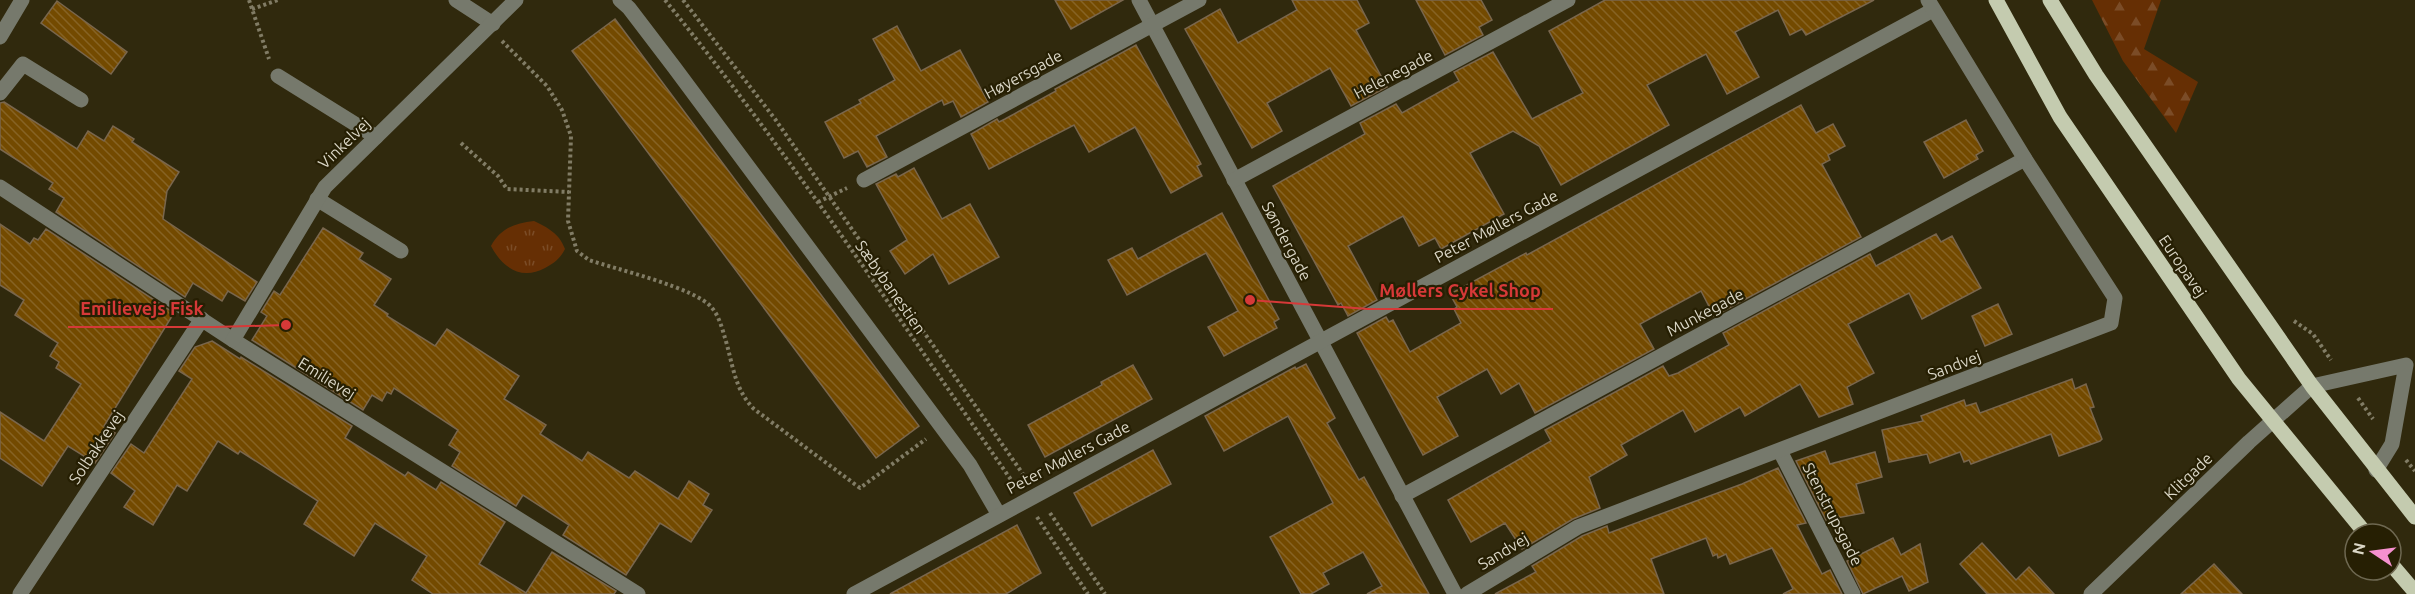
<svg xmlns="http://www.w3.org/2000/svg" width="2415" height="594" font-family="Ubuntu,sans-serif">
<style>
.forest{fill:url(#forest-firs)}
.park{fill:url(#park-tufts)}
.building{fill:url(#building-back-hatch);stroke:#79664d;stroke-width:1.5}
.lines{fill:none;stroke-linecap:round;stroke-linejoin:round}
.path{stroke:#817c65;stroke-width:4;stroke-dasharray:3 3;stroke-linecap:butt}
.minor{stroke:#76796c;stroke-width:15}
.major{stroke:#c4cbaf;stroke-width:15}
.labels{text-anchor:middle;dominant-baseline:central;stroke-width:4.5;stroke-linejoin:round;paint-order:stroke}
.street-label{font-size:16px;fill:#dad6c6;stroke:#261f03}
.leader{fill:none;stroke:#d63938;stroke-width:2}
.callout-dot{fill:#d63938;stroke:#261f03;stroke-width:2}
.callout-label{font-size:18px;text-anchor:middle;font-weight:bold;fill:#d63938;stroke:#261f03;stroke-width:4.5;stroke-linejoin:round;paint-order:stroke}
</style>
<defs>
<pattern id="forest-firs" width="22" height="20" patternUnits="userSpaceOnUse" patternTransform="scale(1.5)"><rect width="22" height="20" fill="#662f04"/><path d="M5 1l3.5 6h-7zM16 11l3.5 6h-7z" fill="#7b4c27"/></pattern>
<pattern id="park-tufts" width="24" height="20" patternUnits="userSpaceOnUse" patternTransform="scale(1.5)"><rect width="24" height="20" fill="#662f04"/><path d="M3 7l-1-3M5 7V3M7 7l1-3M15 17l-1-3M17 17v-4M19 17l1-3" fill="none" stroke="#7b4c27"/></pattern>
<pattern id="building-back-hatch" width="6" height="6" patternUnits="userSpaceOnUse" patternTransform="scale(1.5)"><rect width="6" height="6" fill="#734a00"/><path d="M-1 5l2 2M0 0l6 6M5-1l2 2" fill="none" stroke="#866324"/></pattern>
</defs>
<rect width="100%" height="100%" fill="#30290d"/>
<path class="forest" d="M2092,0h69l-17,49 54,33 -22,51 -53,-72z"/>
<path class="park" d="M534,221c14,7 25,12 31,28 -5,10 -11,14 -20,19 -24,13 -43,-1 -54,-22 10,-18 24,-23 43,-25z"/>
<g class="building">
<path d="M1055,0h68l-52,29z"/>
<path d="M1292,0h65l12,23 -13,7 31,57 -36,19 -21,-38 -63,35 15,28 -30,17 -67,-119 35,-20 18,34 59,-33z"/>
<path d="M1416,0h65l11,20 -13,7 4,8 -38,20z"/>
<path d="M1605,0h269l-68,35 -4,-6 -12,6 -12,-25 -43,22 24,45 -32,17 -21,-40 -59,31 22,40 -108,60 -22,-39 -26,-15 -43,22 34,61 -63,35 -6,-11 -16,8 -16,-30 -55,30 29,54 -29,16 -7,-13 -3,2 -65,-119 92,-52 -5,-11 36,-19 6,9 57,-32 -5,-9 39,-20 39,67 51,-26 -34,-62z"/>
<path d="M57,1l70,51 -16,22 -70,-51z"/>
<path d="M615,19l304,407 -43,32 -304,-407z"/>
<path d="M897,26l24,45 39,-21 28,52 -27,15 -8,-16 -9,4 -2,-5 -66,36 11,21 -20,10 -9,-16 -14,7 -19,-36 36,-19 -2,-3 36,-20 -22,-41z"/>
<path d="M1136,45l65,119 -4,2 5,10 -31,17 -36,-66 -46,25 -15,-27 -85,44 -18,-35 26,-15 2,3 6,-3 51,-28 -1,-2z"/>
<path d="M4,102l73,47 11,-18 16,10 9,-15 21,13 -2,3 47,30 -12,19 -4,28 94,63 -12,19 -17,-10 -6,10 -29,-18 -8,14 -129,-85 8,-14 -15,-9 4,-6 -53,-34v-46z"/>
<path d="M1801,105l15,28 17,-9 12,22 -17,9 2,5 -8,4 39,73 -147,79 -13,-25 -61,33 14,25 -119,64 -16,-30 -18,11 -14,-25 -50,28 21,39 -35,19 -66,-122 29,-16 3,5 4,-2 17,32 51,-29 -7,-14 3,-2 -7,-13 76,-41 1,2z"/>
<path d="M1966,120l17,31 -7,4 2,4 -34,19 -20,-36z"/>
<path d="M914,168l28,51 28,-15 29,53 -50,27 -16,-30 -28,20 -15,-23 17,-11 -31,-56 20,-10 2,3z"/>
<path d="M1222,213l57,106 -5,3 3,6 -53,28 -16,-29 30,-16 -32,-58 -79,42 -19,-35 24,-12 6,11z"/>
<path d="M0,224l30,20 4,-6 4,2 8,-11 128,84 -70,113 11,7 -20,30 -27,-17 -26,40 -42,-28v-46l44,29 37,-57 -25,-16 3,-6 -9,-6 8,-13 -43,-28 9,-15 -24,-15z"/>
<path d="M323,228l40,25 -4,6 32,20 -17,26 14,9 -1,2 48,30 12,-17 72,47 -15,23 42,26 -6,9 42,27 6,-9 41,26 6,-7 43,28 11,-18 20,13 -6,11 9,5 -21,32 -31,-19 -34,52 -63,-40 6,-10 -46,-30 -7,11 -64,-40 8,-14 -11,-7 9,-15 -64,-42 -3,6 -4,-2 -5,9 -10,-6 -9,15 -111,-70 15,-24 -6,-4 13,-21 6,4z"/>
<path d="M1936,234l5,8 11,-6 29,52 -59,31 -13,-26 -61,31 26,49 -27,14 6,17 -34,13 -19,-33 -55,32 -5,-9 -45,25 -12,-22 -62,35 6,10 -38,22 11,31 -27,11 -51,30 -17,-26 -34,19 -23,-42 103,-59 -6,-11 118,-64 6,10 9,-3 51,-28 -6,-12 147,-79 6,12z"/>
<path d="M1998,304l14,30 -27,12 -13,-30z"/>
<path d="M212,341l28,18 1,-2 111,69 -7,12 60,38 3,-4 28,18 5,-8 64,40 -26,42 47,29 26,-41 64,39 -2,3h-181l-21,-14 15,-24 -52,-33 -21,33 -50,-32 14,-23 -78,-50 -2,3 -20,-13 -31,50 -10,-6 -24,40 -29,-18 11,-16 -24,-18 20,-29 13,9 48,-74 -13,-8 16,-24z"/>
<path d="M1306,364l29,54 -8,5 32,57 5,-3 65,117h-62l15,-8 -19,-34 -40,21 6,11 -18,10h-10l-31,-57 63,-34 -45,-87 -64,35 -19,-35 90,-49 1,2z"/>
<path d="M1133,365l19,34 -107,58 -17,-32 74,-40 -1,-3z"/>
<path d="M2072,379l3,10 11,-5 8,23 -4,1 12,31 -2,2 -41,15 -8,-22 -80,30 -2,-4 -5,2 -4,-10 -30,11 -3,-9 -38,8 -7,-32 41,-9 -2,-5 43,-16 2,6 10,-3 4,10z"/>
<path d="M1153,450l18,34 -79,42 -18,-33z"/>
<path d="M1825,451l5,13 45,-12 7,25 -26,7 8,29 -38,7 -30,-59z"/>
<path d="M1778,468l28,55 -9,2 25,49 8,-4 12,24h-59l10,-5 -21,-41 -42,16 -4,-10 -8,4 -1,-4 -4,2 -7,-18 -55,21 13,35h-169l41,-22 -4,-6 50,-30 25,-10 2,7 133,-49z"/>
<path d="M1017,525l24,48 -35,21h-116z"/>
<path d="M1893,538l8,17 19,-11 8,38 -19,9 -7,-15 -39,18 -16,-33z"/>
<path d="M1982,543l34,37 13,-13 25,27h-67l-27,-30z"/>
<path d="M2214,564l28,30h-61z"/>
</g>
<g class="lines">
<g class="path">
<path d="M249,0l20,59"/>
<path d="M665,0c125,154 235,321 349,484"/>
<path d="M683,0l92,119 250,358"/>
<path d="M252,9l26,-9"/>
<path d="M502,41l45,45 15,24 9,26 -3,85 9,30 12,9c26,9 108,28 123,48 7,8 10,20 13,30 8,26 9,51 29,71l106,79 66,-49"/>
<path d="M461,143l37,33 9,13 62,3"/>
<path d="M818,202l29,-14"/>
<path d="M2294,321l19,13 18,26"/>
<path d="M2358,398l15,21"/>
<path d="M2406,460l9,11"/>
<path d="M1050,513l55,81"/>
<path d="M1037,517l51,77"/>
</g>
<g class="minor">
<path d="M456,0l37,24"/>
<path d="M620,0l9,8 45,59 296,398 29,50"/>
<path d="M1139,0l316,594"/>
<path d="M0,37l22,-37"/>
<path d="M278,76l98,61"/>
<path d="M0,93l23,-29 58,36"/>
<path d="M864,180l335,-180"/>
<path d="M1234,180l334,-180"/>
<path d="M0,187l233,153 405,254"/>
<path d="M317,199l84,52"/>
<path d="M233,340l92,-153 191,-187"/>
<path d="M1780,451l73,143"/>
<path d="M1402,496l623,-337"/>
<path d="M20,594l182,-275"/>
<path d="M854,594l1079,-584"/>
<path d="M1467,594l111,-67 533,-204 4,-25 -90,-139 -97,-159"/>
<path d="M2091,594l158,-152 63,-56 94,-21 -14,79 -16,26"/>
</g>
<g class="major">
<path d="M1996,0l64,117 179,262 127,155"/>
<path d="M2050,0l46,75 216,311 103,131"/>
<path d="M2391,564l24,28"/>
</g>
</g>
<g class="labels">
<g class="street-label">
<text transform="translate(1023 74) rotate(-28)">Høyersgade</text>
<text transform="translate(1393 74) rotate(-28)">Helenegade</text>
<text transform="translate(344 143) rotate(-44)">Vinkelvej</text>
<text transform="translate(1496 226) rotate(-28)">Peter Møllers Gade</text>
<text transform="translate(1287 241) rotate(62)">Søndergade</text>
<text transform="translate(2183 266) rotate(56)">Europavej</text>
<text transform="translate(891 287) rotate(55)">Sæbybanestien</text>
<text transform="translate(1705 312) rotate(-28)">Munkegade</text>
<text transform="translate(1954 365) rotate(-21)">Sandvej</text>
<text transform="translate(327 378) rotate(32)">Emilievej</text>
<text transform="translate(96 447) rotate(-56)">Solbakkevej</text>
<text transform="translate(1068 457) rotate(-28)">Peter Møllers Gade</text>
<text transform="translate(2188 476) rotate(-44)">Klitgade</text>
<text transform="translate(1833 514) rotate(63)">Stenstrupsgade</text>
<text transform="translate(1503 551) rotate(-31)">Sandvej</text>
</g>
</g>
<path class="leader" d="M1250 300L1368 309H1553M286 325L215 327H68"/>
<g class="callout-dot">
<circle cx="1250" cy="300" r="6"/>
<circle cx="286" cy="325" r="6"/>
</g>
<g class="callout-label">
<text x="1460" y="297">Møllers Cykel Shop</text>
<text x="142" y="315">Emilievejs Fisk</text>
</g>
<g transform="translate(2373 552) rotate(283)"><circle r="28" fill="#261f03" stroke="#6e6851" stroke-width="1.5"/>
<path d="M0-4.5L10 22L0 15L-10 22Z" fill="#f690cf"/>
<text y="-9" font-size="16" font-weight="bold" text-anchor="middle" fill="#dad6c6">N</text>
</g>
</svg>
